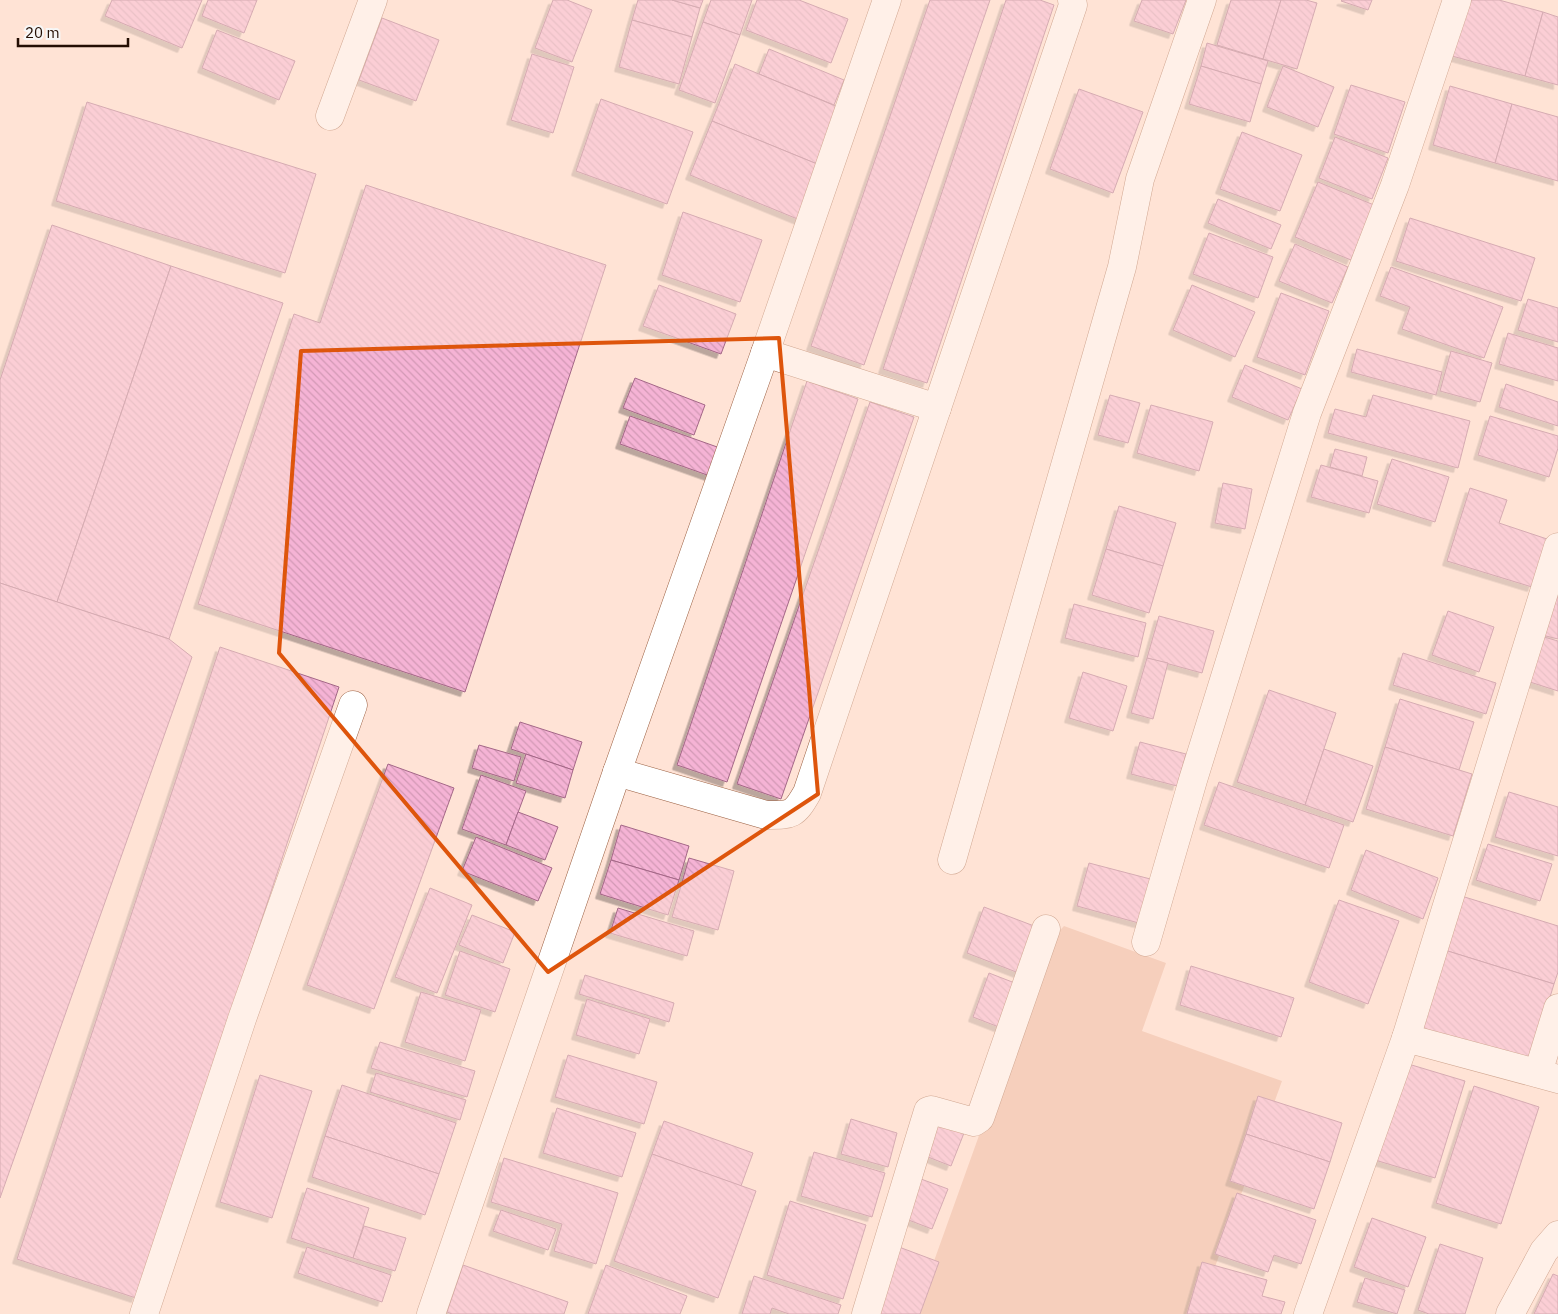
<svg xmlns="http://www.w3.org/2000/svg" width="1558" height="1314" font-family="'IBM Plex Sans',sans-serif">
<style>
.grass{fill:#ebb79e}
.building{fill:url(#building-back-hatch);stroke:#a46787;filter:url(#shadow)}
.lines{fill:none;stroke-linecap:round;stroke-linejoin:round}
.minor-casing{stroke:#9b6042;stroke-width:29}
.minor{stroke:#fff;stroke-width:28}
.marked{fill:none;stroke:#de550c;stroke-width:4;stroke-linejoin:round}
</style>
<defs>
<pattern id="building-back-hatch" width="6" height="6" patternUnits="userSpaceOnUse" patternTransform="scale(1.25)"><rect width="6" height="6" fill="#f5b3d5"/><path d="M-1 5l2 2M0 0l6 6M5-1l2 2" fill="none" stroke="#d299b5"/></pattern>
<filter id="shadow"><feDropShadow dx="-4.5" dy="4.5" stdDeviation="0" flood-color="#0004"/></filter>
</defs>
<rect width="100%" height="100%" fill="#ffe3d6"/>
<path class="grass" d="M1064,926l102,37 -24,68 140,50 -84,233h-283l133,-371z"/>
<g class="building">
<path d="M112,0h90l-20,48 -77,-32z"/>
<path d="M208,0h49l-13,33 -42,-17z"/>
<path d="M553,0h14l25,10 -20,52 -37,-14z"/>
<path d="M638,0h34l28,8 -8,29 -60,-17z"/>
<path d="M672,0h31l-3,8z"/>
<path d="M711,0h41l-12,35 -37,-13z"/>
<path d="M757,0h42l49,19 -17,44 -85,-33z"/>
<path d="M930,0h60l-126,365 -53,-19z"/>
<path d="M1006,0h34l14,5 -127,378 -44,-14z"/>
<path d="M1142,0h44l-13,34 -39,-13z"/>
<path d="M1231,0h50l-18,59 -46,-14z"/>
<path d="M1281,0h25l11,3 -20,66 -34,-10z"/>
<path d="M1342,0h30l-4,10 -27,-9z"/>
<path d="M1467,0h32l44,12 -18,64 -73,-20z"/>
<path d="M1543,12l15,5v68l-33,-9z"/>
<path d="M382,18l57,22 -23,61 -57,-21z"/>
<path d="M632,20l60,17 -13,47 -60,-17z"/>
<path d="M703,22l37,13 -25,68 -36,-13z"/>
<path d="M217,30l78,31 -16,39 -77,-32z"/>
<path d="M1207,43l61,18 -7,23 -60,-18z"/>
<path d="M769,49l75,31 -10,25 -75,-31z"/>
<path d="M532,54l42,13 -21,66 -42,-13z"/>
<path d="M735,64l110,46 -23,56 -110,-45z"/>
<path d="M1201,66l60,18 -11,38 -61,-18z"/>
<path d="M1283,66l51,21 -16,40 -51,-20z"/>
<path d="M1351,85l54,17 -17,51 -54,-19z"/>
<path d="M1450,86l62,18 -17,59 -62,-18z"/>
<path d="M1079,89l64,23 -30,81 -63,-24z"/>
<path d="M601,99l92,33 -26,72 -91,-33z"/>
<path d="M87,102l229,72 -31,99 -229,-72z"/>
<path d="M1512,104l46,13v64l-63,-18z"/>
<path d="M712,121l110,45 -22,54 -110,-45z"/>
<path d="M1242,132l60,23 -22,56 -60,-22z"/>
<path d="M1335,137l53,21 -16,41 -53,-21z"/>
<path d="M1318,182l56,23 -23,55 -56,-23z"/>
<path d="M366,185l240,80 -141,427 -267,-88 96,-290 26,9z"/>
<path d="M1218,199l63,26 -10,24 -63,-26z"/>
<path d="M683,212l79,28 -22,62 -78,-27z"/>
<path d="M1410,218l125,40 -14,43 -125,-40z"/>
<path d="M52,225l119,41 -114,336 -57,-19v-203z"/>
<path d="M1209,233l64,24 -15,41 -65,-24z"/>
<path d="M1295,244l53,23 -16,36 -53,-22z"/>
<path d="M171,266l112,37 -114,336 -112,-37z"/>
<path d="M1391,267l112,40 -19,51 -82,-29 8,-22 -30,-11z"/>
<path d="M659,285l77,29 -15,40 -78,-28z"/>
<path d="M1192,285l63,27 -20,45 -62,-27z"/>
<path d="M1281,293l48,18 -24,64 -48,-18z"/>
<path d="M1528,299l30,9v34l-40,-12z"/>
<path d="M1508,333l50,15v33l-59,-17z"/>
<path d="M1357,349l85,23 -6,23 -85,-23z"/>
<path d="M1451,351l41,12 -12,39 -40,-11z"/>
<path d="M1245,365l57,24 -14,31 -56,-23z"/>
<path d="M635,378l70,27 -11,30 -71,-27z"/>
<path d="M807,381l51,18 -131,383 -50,-17z"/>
<path d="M1506,384l52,18v24l-59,-19z"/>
<path d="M1110,395l30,8 -12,40 -30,-8z"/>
<path d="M1373,395l97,26 -12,47 -130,-35 7,-24 31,8z"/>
<path d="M870,402l44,15 -133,382 -44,-15z"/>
<path d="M1151,405l62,17 -14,49 -62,-18z"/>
<path d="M630,416l90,32 -10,28 -90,-32z"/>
<path d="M1490,416l68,20v12l-9,29 -71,-22z"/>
<path d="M1335,449l32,8 -5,19 -32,-9z"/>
<path d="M1392,459l57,18 -14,45 -58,-18z"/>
<path d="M1321,465l57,16 -9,32 -58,-16z"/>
<path d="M1223,483l29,6 -7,40 -30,-6z"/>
<path d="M1470,488l37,12 -8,23 48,16 -15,48 -85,-26z"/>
<path d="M1119,506l57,17 -13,43 -57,-17z"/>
<path d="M1106,549l57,17 -14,47 -57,-18z"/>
<path d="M0,583l169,56 23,18 -192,541z"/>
<path d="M1558,583v56l-16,-4z"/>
<path d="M1074,604l72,19 -8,34 -73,-19z"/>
<path d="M1448,611l46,16 -15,45 -47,-17z"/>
<path d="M1159,616l55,15 -12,42 -55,-15z"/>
<path d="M1544,637l14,4v50l-28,-9z"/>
<path d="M220,647l119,40 -203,611 -119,-39z"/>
<path d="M1403,653l93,30 -10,31 -93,-29z"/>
<path d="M1147,658l21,5 -15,56 -22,-6z"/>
<path d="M1083,672l44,14 -14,45 -44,-13z"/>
<path d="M1269,690l67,23 -31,92 -68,-23z"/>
<path d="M1400,699l74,23 -15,48 -74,-23z"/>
<path d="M520,722l62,20 -9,28 -62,-21z"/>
<path d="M1140,742l46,12 -9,32 -46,-12z"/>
<path d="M479,745l42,12 -7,24 -42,-13z"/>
<path d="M1385,747l87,27 -19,62 -87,-27z"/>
<path d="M1324,749l49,17 -20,56 -48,-17z"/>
<path d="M526,754l47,16 -8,28 -49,-15z"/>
<path d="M388,764l66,24 -80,221 -67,-24z"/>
<path d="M481,775l45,16 -20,54 -44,-16z"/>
<path d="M1219,782l125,43 -15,43 -125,-43z"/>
<path d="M1509,792l49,15v49l-63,-19z"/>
<path d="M518,812l40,15 -13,33 -39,-15z"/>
<path d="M621,825l68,21 -10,34 -68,-20z"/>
<path d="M476,837l76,31 -14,33 -76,-30z"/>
<path d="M1488,844l64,20 -12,37 -64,-21z"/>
<path d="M1366,850l72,28 -15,41 -72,-29z"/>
<path d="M689,858l45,13 -16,59 -46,-13z"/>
<path d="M611,860l68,20 -11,35 -68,-21z"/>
<path d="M1089,863l69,18 -12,44 -69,-19z"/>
<path d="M430,888l42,17 -35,88 -42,-16z"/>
<path d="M1455,894l103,32v46l-4,12 -116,-36z"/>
<path d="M1339,900l60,21 -31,83 -59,-22z"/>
<path d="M984,907l58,22 -18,46 -57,-22z"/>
<path d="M618,908l76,23 -7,25 -77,-23z"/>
<path d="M472,915l43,17 -12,31 -44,-18z"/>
<path d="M1438,948l116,36 -24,78 -116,-36z"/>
<path d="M460,951l50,18 -15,43 -50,-17z"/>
<path d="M1191,966l103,32 -13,39 -101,-32z"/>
<path d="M989,973l31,12 -16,44 -31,-12z"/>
<path d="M585,975l89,28 -5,19 -90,-28z"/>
<path d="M421,992l60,18 -16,51 -60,-19z"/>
<path d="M587,999l63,20 -11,35 -63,-19z"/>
<path d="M380,1042l95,29 -8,26 -96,-29z"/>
<path d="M568,1055l89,27 -13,42 -89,-27z"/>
<path d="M1405,1063l60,18 -30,97 -60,-18z"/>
<path d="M376,1073l90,27 -6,20 -90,-28z"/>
<path d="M260,1075l52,16 -40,127 -52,-16z"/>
<path d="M342,1085l114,38 -17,51 -114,-38z"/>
<path d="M1474,1086l65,21 -38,117 -65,-21z"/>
<path d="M1258,1096l84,27 -12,39 -84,-28z"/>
<path d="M557,1108l79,25 -14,44 -79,-24z"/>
<path d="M938,1117l28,11 -15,38 -28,-11z"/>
<path d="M851,1119l46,14 -9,34 -47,-13z"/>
<path d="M664,1121l89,32 -12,33 -89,-32z"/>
<path d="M1246,1134l84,28 -16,47 -84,-28z"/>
<path d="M325,1136l114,38 -14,41 -113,-38z"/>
<path d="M814,1152l71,21 -13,44 -71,-21z"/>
<path d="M652,1154l104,37 -38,107 -104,-37z"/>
<path d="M504,1158l114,35 -22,71 -42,-13 8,-27 -71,-22z"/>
<path d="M921,1179l27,10 -16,40 -26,-10z"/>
<path d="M307,1188l62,20 -16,50 -62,-20z"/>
<path d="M1237,1193l79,27 -15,44 -27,-9 -6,17 -53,-18z"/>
<path d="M790,1201l76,24 -23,74 -76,-24z"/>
<path d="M501,1210l55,19 -8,21 -55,-19z"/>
<path d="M1372,1218l54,19 -18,50 -54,-20z"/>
<path d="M364,1226l42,12 -11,33 -42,-13z"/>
<path d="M1440,1244l43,14 -18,56h-36l-11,-4z"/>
<path d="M307,1247l84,28 -9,27 -84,-29z"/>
<path d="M899,1247l40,15 -19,52h-46z"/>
<path d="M1202,1262l65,18 -5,16 23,6 -4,12h-94z"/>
<path d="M463,1265l105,37 -4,12h-112l-5,-2z"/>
<path d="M606,1265l81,31 -7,18h-92z"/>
<path d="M1553,1274l5,2v38h-24z"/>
<path d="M754,1276l87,29 -3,9h-49l-17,-6 -2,6h-28z"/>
<path d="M1365,1278l40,12 -8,24 -40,-12z"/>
</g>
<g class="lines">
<g class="minor-casing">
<g id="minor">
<path d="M330,116l43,-116"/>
<path d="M765,353l172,55"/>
<path d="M617,772l149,43c25,0 28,1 41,-22l266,-788 -1,-5"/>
<path d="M952,860l170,-593 18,-88 62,-179"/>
<path d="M1146,942l47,-162 114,-367 88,-228 62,-185"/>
<path d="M1406,1038l152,41"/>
<path d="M1538,1073l20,-65"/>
<path d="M144,1314l98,-295 111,-314"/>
<path d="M431,1314l186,-542 148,-419 122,-353"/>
<path d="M866,1314l62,-203 3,-1 43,12 6,-4 66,-189"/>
<path d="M1308,1314l98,-276 152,-491"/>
<path d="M1510,1314l34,-63 14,-16"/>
</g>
</g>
<use href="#minor" class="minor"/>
</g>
<path d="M0 0H1558V1314H0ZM779,338l39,456 -270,178 -269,-319 22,-302z" fill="#ffe3d6" fill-opacity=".55" fill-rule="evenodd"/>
<path class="marked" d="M779,338l39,456 -270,178 -269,-319 22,-302z"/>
<path d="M18 38v8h110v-8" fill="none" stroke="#240e03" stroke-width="2.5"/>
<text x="25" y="38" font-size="15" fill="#240e03" stroke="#f7f7f7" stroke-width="4" paint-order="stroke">20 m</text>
</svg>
